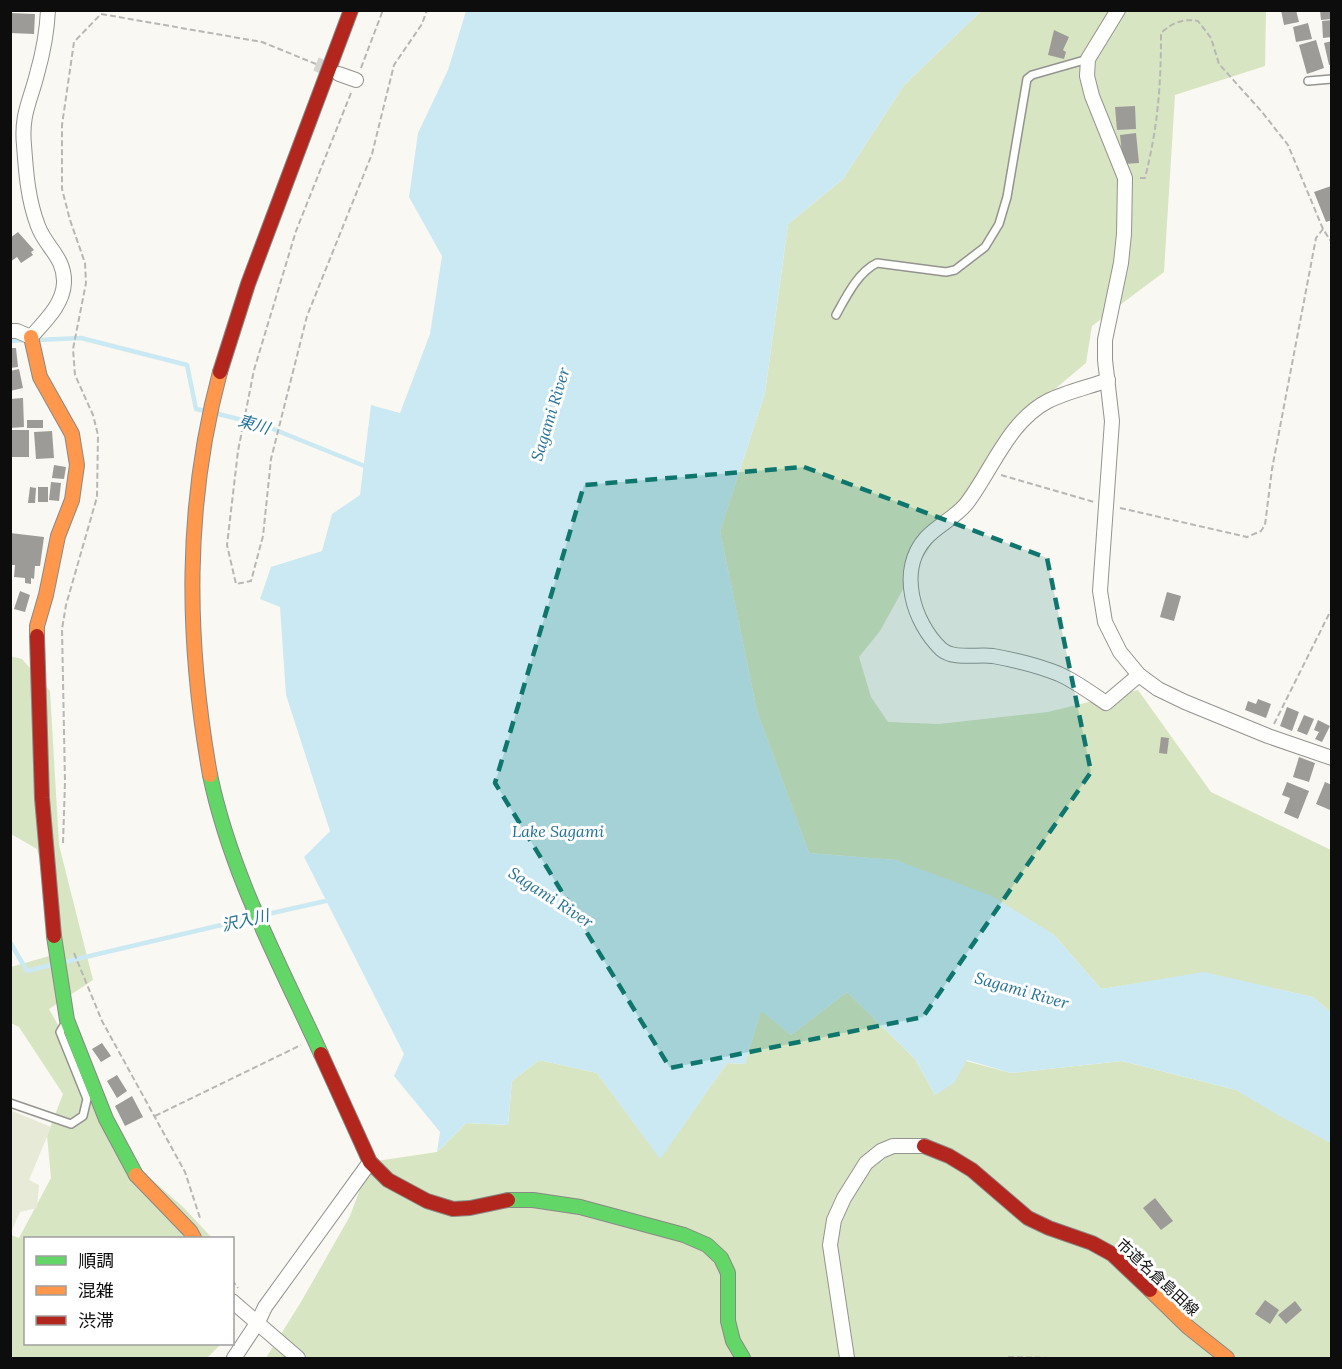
<svg xmlns="http://www.w3.org/2000/svg" width="1342" height="1369" font-family="Lora,'Noto Sans JP',serif">
<style>
.forest{fill:#d8e5c2}
.cemetery{fill:#e7ead7}
.water{fill:#cbe9f2}
.lines{fill:none;stroke-linecap:round;stroke-linejoin:round}
.stream{stroke:#cbe9f2;stroke-width:4.5}
.building{fill:#9d9b98}
.street-tunnel{stroke:#d6d5d0;stroke-width:14;stroke-dasharray:14 7;stroke-linecap:butt}
.lane-casing{stroke:#949390;stroke-width:10}
.street-casing{stroke:#949390;stroke-width:16}
.fast-casing{stroke:#8a8987;stroke-width:16}
.slow-casing{stroke:#8a8987;stroke-width:16}
.jam-casing{stroke:#8a8987;stroke-width:16}
.path{stroke:#b8b7b6;stroke-width:2;stroke-dasharray:6 3;stroke-linecap:butt}
.lane{stroke:#fefefd;stroke-width:7}
.street{stroke:#fefefd;stroke-width:14}
.fast{stroke:#63d668;stroke-width:14}
.slow{stroke:#ff974d;stroke-width:14}
.jam{stroke:#b3261e;stroke-width:14}
.marked{fill:#0f766e;fill-opacity:0.2;stroke:#0f766e;stroke-width:4.5;stroke-dasharray:12 8;stroke-linejoin:round}
.labels{text-anchor:middle;dominant-baseline:central;stroke-width:6;stroke-linejoin:round;paint-order:stroke}
.street-label{font-size:15px;fill:#0d0d0d;stroke:#fff}
.water-label{font-size:16px;font-style:italic;fill:#1f6f96;stroke:#fff}
</style>
<rect width="100%" height="100%" fill="#faf8f2"/>
<g class="forest">
<path d="M981,11h285l-1,55 -90,29 -11,177 -72,54 -6,37 -67,56 -107,154 -32,58 -21,26 12,40 17,25 51,2 109,-12 90,-22 73,102 120,58v163l-18,-16 -109,-24 -103,16 -48,-55 -157,-74 -87,-7 -52,-142 -37,-180 45,-138 23,-169 55,-45 61,-94z"/>
<path d="M10,656l12,3 28,32 9,154 34,135 -44,29 91,160 44,39 28,30h-186v106h195l-14,14h-196v-123l8,3 32,-60 -4,-42 16,-42 -44,-67 -8,-4v-56l52,-15 -26,-103 -26,-15z"/>
<path d="M847,992l68,67 20,36 20,-37 56,15 111,-12 114,29 95,53v215h-1065l35,-56 49,-86 20,-54 67,-10 29,-29 42,2 4,-44 27,-21 58,13 63,85 67,-95 18,1 16,-54 30,25z"/>
</g>
<path class="cemetery" d="M10,1110l41,17 -22,53 10,5 -2,23 -17,4 -8,18 -2,-1z"/>
<path class="water" d="M466,11h515l-77,74 -61,94 -55,45 -23,169 -45,138 37,180 52,142 87,7 96,36 61,38 48,55 103,-17 109,25 18,16v130l-55,-29 -40,-24 -114,-29 -111,12 -44,-13 -13,23 -19,12 -20,-36 -68,-67 -56,43 -30,-24 -16,53 -18,-1 -67,96 -63,-86 -58,-13 -27,21 -4,44 -42,-2 -29,29 3,-20 -46,-56 10,-22 -100,-197 26,-26 -44,-136 -6,-88 -20,-8 11,-32 51,-16 10,-37 28,-19 11,-90 29,8 30,-79 12,-78 -33,-59 9,-64 30,-63z"/>
<g class="lines">
<g class="stream">
<path d="M37,340l44,-2 106,27 9,44 10,2"/>
<path d="M10,341l16,-1"/>
<path d="M214,413l49,12 104,42"/>
<path d="M259,916l71,-16"/>
<path d="M10,942l17,29 28,-7"/>
<path d="M64,962l187,-44"/>
</g>
</g>
<g class="building">
<path d="M1281,10h15l3,12 -15,3z"/>
<path d="M1320,10h12v9l-11,1z"/>
<path d="M10,13l25,1 -1,20 -24,-1z"/>
<path d="M1332,20v17l-9,1 -1,-17z"/>
<path d="M1308,23l4,16 -16,3 -3,-15z"/>
<path d="M1054,30l15,7 -6,13 3,2 -2,7 -16,-4z"/>
<path d="M1316,40l8,28 -17,6 -8,-29z"/>
<path d="M1332,41v23l-3,1 -5,-22z"/>
<path d="M1135,106l1,23 -19,1 -2,-23z"/>
<path d="M1136,133l3,30 -16,1 -3,-29z"/>
<path d="M1331,186l1,34 -6,2 -12,-30z"/>
<path d="M18,232l16,18 -3,2 2,3 -12,8 -4,-6 -7,5v-24z"/>
<path d="M10,348h6l2,19 -8,1z"/>
<path d="M19,369l4,19 -13,3v-20z"/>
<path d="M23,398l1,29 -14,1v-29z"/>
<rect x="27" y="420" width="16" height="8"/>
<rect x="10" y="430" width="19" height="27"/>
<path d="M52,431l2,27 -18,1 -2,-27z"/>
<path d="M54,465l12,2 -2,12 -12,-1z"/>
<path d="M51,482l10,1 -2,18 -10,-1z"/>
<path d="M30,487l6,1 -1,15h-7z"/>
<rect x="38" y="487" width="10" height="15"/>
<path d="M10,533l34,4 -4,29h-5l-1,13 -3,-1v6l-6,-1v-5l-11,-1 1,-12h-5z"/>
<path d="M20,591l10,4 -5,17 -11,-3z"/>
<path d="M1167,592l14,4 -7,25 -14,-4z"/>
<path d="M1258,699l13,5 -5,14 -21,-8 3,-9 8,3z"/>
<path d="M1287,707l12,5 -7,19 -12,-5z"/>
<path d="M1304,715l10,4 -7,16 -10,-4z"/>
<path d="M1318,720l12,6 -8,16 -7,-3 4,-7 -5,-2z"/>
<path d="M1161,737l8,1 -2,16 -8,-1z"/>
<path d="M1299,757l16,6 -6,19 -16,-5z"/>
<path d="M1287,782l22,9 -11,28 -14,-6 6,-15 -8,-3z"/>
<path d="M1325,782l7,3 -2,25 -14,-6z"/>
<path d="M102,1043l9,13 -10,6 -9,-13z"/>
<path d="M117,1075l10,16 -10,7 -10,-17z"/>
<path d="M132,1096l11,21 -18,9 -10,-20z"/>
<path d="M1155,1198l18,23 -12,9 -18,-22z"/>
<path d="M1265,1300l14,10 -9,14 -15,-10z"/>
<path d="M1295,1301l7,9 -16,14 -8,-9z"/>
</g>
<g class="lines">
<path class="street-tunnel" d="M316,64l21,9"/>
<g class="lane-casing">
<g id="lane">
<path d="M1308,81l24,-2"/>
<path d="M836,315c10,-18 22,-43 41,-52l69,9 9,-2 30,-23 14,-23 8,-27 20,-118 5,-4 56,-16"/>
<path d="M10,1103l61,21 12,-8 4,-17 -27,-67 6,-10"/>
</g>
</g>
<g class="street-casing">
<g id="street">
<path d="M1118,10l-30,49 -1,17 5,20 33,82 -1,56 -3,29 -16,77v20l7,61 -12,170 5,31 15,30 19,23 19,14 27,13 83,34 64,22"/>
<path d="M339,74l17,6"/>
<path d="M10,331h7l14,6c13,-15 32,-32 33,-54 1,-26 -18,-35 -26,-57 -10,-26 -12,-53 -14,-81 -3,-30 6,-43 13,-71 6,-21 10,-42 11,-64"/>
<path d="M1108,380c-19,7 -42,12 -60,21 -39,20 -56,69 -81,102 -12,15 -29,22 -41,35 -29,32 -13,84 15,111 12,11 37,5 52,7 22,4 46,10 66,18 16,7 32,19 47,29l33,-28"/>
<path d="M232,1301l66,57"/>
<path d="M234,1358l24,-36 7,-15 105,-145"/>
<path d="M847,1358l-17,-113 4,-25 10,-22 22,-35 15,-12 12,-5h31"/>
</g>
</g>
<g class="fast-casing">
<g id="fast">
<path d="M210,775c21,100 69,187 111,279"/>
<path d="M54,936l13,84 39,99 30,56"/>
<path d="M508,1200h25l47,7 104,28 23,10 14,13 7,15v48l5,20 10,17"/>
</g>
</g>
<g class="slow-casing">
<g id="slow">
<path d="M31,337l9,40 32,57 5,31 -5,35 -14,36 -12,59 -9,31v10"/>
<path d="M210,775c-24,-135 -26,-269 10,-403"/>
<path d="M136,1175l54,56 4,7"/>
<path d="M1150,1290l38,37 39,31"/>
</g>
</g>
<g class="jam-casing">
<g id="jam">
<path d="M220,372l28,-88 103,-274"/>
<path d="M37,636l5,162 12,138"/>
<path d="M321,1054l49,108 18,18 39,21 26,8 17,-1 38,-8"/>
<path d="M924,1146l25,10 23,14 56,48 21,10 43,15 20,11 38,36"/>
</g>
</g>
<g class="path">
<path d="M361,68l22,-58"/>
<path d="M351,93l-55,138 -42,139 -16,81 -11,94 9,39 15,-3 12,-45 8,-77 36,-143 65,-162 22,-89 28,-41 5,-14"/>
<path d="M1140,178h5c13,-52 16,-92 16,-145 11,-10 22,-15 37,-12l13,17 8,26 43,48 26,33 35,84 9,14"/>
<path d="M1001,475l93,27"/>
<path d="M1120,508l127,29 14,-6 4,-6 7,-56 44,-231 7,-9"/>
<path d="M1274,724l58,-116"/>
<path d="M63,843l2,-61 -3,-153 4,-24 31,-108 1,-62 -5,-20 -18,-40 -2,-26 13,-66 -1,-20 -15,-43 -8,-31v-64l12,-83 27,-28 161,28 54,22"/>
<path d="M74,953l28,68 83,151 15,46"/>
<path d="M155,1116l146,-71"/>
<path d="M232,1280l6,8"/>
<path d="M1009,1358v-1l43,1"/>
</g>
<use href="#lane" class="lane"/>
<use href="#street" class="street"/>
<use href="#fast" class="fast"/>
<use href="#slow" class="slow"/>
<use href="#jam" class="jam"/>
</g>
<path class="marked" d="M804,467l243,91 44,214 -168,245 -253,51 -175,-285 89,-298z"/>
<g class="labels">
<g class="street-label">
<text transform="translate(1158 1277) rotate(43)">市道名倉島田線</text>
</g>
<g class="water-label">
<text transform="translate(550 414) rotate(-73)">Sagami River</text>
<text transform="translate(254 424) rotate(16)">東川</text>
<text x="558" y="831">Lake Sagami</text>
<text transform="translate(551 897) rotate(33)">Sagami River</text>
<text transform="translate(245 920) rotate(-13)">沢入川</text>
<text transform="translate(1022 990) rotate(16)">Sagami River</text>
</g>
</g>
<rect width="1342" height="1369" fill="none" stroke="#0d0d0d" stroke-width="24"/>
<rect x="24" y="1237" width="210" height="108" fill="#ffffff" stroke="#9e9e9e" stroke-width="1.5"/>
<rect x="36" y="1256" width="30" height="9" fill="#63d668" stroke="#9e9e9e" stroke-width="1.5"/>
<text x="78" y="1267" font-size="18" fill="#0d0d0d">順調</text>
<rect x="36" y="1286" width="30" height="9" fill="#ff974d" stroke="#9e9e9e" stroke-width="1.5"/>
<text x="78" y="1297" font-size="18" fill="#0d0d0d">混雑</text>
<rect x="36" y="1316" width="30" height="9" fill="#b3261e" stroke="#9e9e9e" stroke-width="1.5"/>
<text x="78" y="1327" font-size="18" fill="#0d0d0d">渋滞</text>
</svg>
